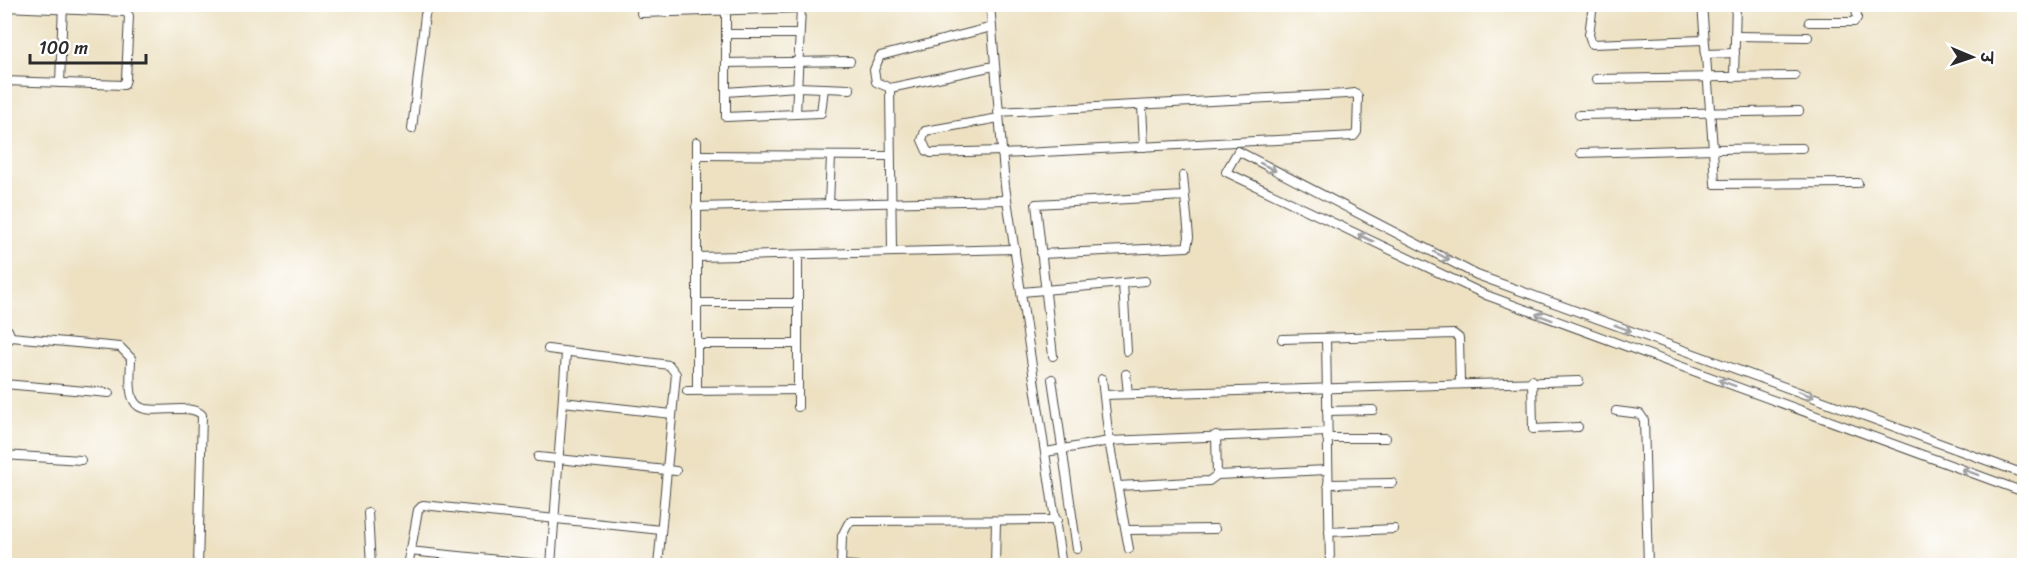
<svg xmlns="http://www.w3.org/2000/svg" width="2029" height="570" font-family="Sriracha,'Playpen Sans Deva',sans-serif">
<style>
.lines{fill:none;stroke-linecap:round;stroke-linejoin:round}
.minor-casing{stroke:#484642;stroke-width:10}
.minor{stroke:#fff;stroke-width:8}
.oneway{stroke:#a0a0a0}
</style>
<rect width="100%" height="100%" fill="#fff"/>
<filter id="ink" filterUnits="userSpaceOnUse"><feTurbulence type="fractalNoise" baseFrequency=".0167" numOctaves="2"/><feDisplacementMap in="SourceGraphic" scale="12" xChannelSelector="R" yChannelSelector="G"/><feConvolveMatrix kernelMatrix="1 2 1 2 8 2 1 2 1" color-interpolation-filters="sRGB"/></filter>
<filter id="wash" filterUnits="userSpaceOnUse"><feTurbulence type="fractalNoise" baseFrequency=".008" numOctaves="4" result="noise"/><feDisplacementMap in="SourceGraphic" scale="24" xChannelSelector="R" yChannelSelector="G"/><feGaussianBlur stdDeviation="1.35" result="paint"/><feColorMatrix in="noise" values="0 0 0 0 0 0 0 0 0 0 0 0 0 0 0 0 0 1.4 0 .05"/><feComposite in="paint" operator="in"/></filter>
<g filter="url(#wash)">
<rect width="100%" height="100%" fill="#ede1c2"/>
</g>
<g filter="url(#ink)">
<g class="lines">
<g class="minor-casing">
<g id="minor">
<path d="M990,4l15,182 57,380"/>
<path d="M1593,4l-4,31 3,9 112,-4"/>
<path d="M4,7l122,5 3,4 -3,63 -2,6 -120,-4"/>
<path d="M641,13l160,-5 -5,106 -70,3v-108"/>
<path d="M1809,22h45l3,-4 -1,-14"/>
<path d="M992,27l-112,29 -6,14 2,12 14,6 104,-22"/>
<path d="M726,34h73"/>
<path d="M1736,36l72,1"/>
<path d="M1705,54l30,-1"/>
<path d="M726,63l124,-2"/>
<path d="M1734,76l2,-72"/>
<path d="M1596,79l199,-3"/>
<path d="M60,83l3,-79"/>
<path d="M890,88l2,163"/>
<path d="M726,92l71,-5 53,2"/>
<path d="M1142,106l2,41"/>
<path d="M998,112l349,-18 8,-1 3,4 -1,35 -3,4 -352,18"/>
<path d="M796,114l25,-1 3,-25"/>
<path d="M1579,115l220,-4"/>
<path d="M999,118l-74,13 -3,9 5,11 4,2 71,-2"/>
<path d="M412,129l13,-114 4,-11"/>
<path d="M1802,148l-89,1 2,35 143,-1"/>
<path d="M1581,153l132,-4 -11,-145"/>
<path d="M697,155l193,1"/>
<path d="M829,204l2,-48"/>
<path d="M696,207l311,-7"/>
<path d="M1041,254l146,-7 2,-10 -6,-61"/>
<path d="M798,255v152"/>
<path d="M697,257l318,-8"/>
<path d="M1123,283l4,68"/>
<path d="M1022,292l123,-11"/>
<path d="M697,303h101"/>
<path d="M4,330h4l3,7 -3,4h-4"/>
<path d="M11,337l109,10 11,11c0,12 -3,33 3,43 9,19 54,-1 68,14l-4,151"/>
<path d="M1282,339l172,-5 5,4 1,44"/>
<path d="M1326,339l4,227"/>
<path d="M697,344h101"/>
<path d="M548,349l121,16 7,9 -18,192"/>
<path d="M1053,356l-17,-152 148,-8"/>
<path d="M1126,374l2,20"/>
<path d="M1052,379l25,170"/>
<path d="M1102,379l7,62 20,108"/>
<path d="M1532,380l1,49 45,-2"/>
<path d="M4,384l105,9"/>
<path d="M697,390v-248"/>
<path d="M687,391l111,-1"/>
<path d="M1104,395l475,-14"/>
<path d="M563,402l109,12"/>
<path d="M1327,411l46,-1"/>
<path d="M1616,411l24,3 4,6 4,146"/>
<path d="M1327,438h59"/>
<path d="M1046,452l63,-11 218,-9"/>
<path d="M4,455l77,5"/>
<path d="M538,457l138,14"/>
<path d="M2024,474l-547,-199 -239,-124 -12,21 260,123 538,197"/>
<path d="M1217,475l110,-5"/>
<path d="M1328,484l64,-1"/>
<path d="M1118,486l91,-5 8,-6 -1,-40"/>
<path d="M368,513l3,53"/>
<path d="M1126,530l89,-1"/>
<path d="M1329,532l65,-3"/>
<path d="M409,551l152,15"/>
<path d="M842,565l15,1"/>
<path d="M408,566l10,-56 5,-5 238,25"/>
<path d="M551,566l15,-213"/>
<path d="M841,566l1,-30 6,-12 4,-3 205,-1"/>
<path d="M995,566l1,-45"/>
<path d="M1943,566h22"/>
</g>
</g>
<use href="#minor" class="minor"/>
</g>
<defs><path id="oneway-shaft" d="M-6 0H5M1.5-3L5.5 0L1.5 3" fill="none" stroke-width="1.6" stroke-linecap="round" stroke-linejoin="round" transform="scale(1.5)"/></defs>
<g class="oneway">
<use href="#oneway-shaft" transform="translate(1268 167) rotate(27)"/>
<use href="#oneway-shaft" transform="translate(1366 238) rotate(-155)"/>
<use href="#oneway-shaft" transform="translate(1442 256) rotate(27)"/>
<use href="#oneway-shaft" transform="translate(1544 317) rotate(-160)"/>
<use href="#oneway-shaft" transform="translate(1623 328) rotate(20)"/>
<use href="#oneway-shaft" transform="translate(1727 383) rotate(-160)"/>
<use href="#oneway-shaft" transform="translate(1806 394) rotate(20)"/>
<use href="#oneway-shaft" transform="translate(1970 472) rotate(-160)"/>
</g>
</g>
<rect width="2029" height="570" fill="none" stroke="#fff" stroke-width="24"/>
<g transform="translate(1972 57) rotate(92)" stroke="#ffffff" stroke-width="4.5" paint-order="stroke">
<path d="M0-4.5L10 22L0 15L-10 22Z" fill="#2b2b2b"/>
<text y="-9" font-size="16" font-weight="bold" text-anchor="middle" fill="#2b2b2b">उ</text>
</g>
<path d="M30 54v9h116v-9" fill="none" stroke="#2b2b2b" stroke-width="3"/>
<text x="39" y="54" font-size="18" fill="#2b2b2b" stroke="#ffffff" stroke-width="4.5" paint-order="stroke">100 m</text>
</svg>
